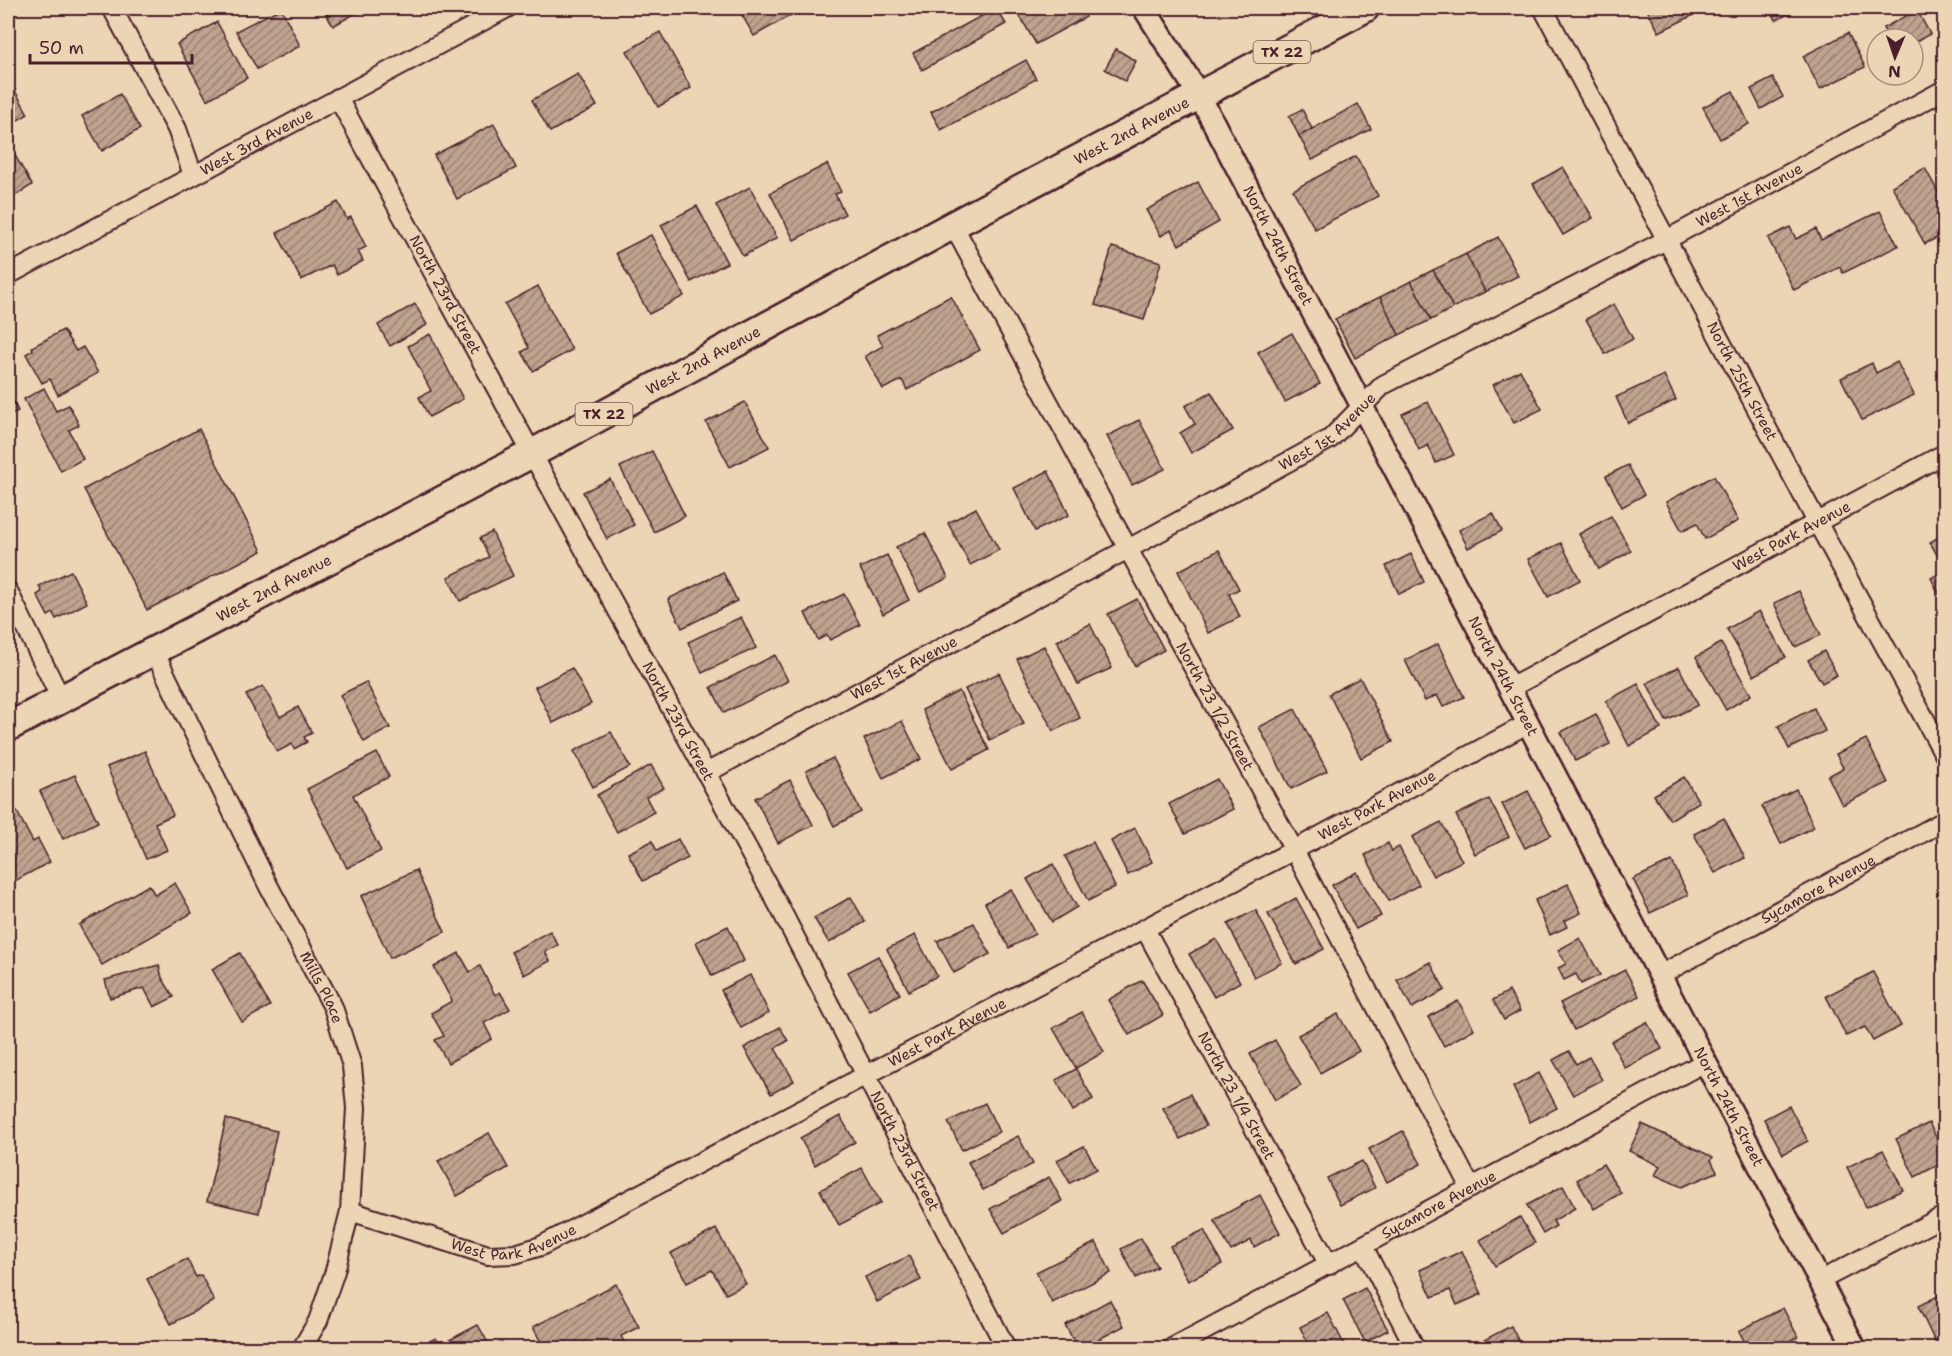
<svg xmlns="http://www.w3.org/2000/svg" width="1952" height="1356" font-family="'Shantell Sans',sans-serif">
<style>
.building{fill:url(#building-hatch);stroke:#4a1f2b;stroke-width:1.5}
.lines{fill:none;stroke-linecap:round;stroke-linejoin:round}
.minor-casing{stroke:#4a1f2b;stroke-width:22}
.tertiary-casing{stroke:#4a1f2b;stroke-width:26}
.primary-casing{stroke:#4a1f2b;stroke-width:32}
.minor{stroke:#ebd5b4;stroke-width:18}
.tertiary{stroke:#ebd5b4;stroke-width:21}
.primary{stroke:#ebd5b4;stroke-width:27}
.labels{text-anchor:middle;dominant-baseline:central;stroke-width:6;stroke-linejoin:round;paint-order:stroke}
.shield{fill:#ebd5b4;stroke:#7a5654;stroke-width:1.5}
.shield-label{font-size:14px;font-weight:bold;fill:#4a1f2b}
.street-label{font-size:15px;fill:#4a1f2b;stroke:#ebd5b4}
</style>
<defs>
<pattern id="building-hatch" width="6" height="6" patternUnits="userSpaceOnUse" patternTransform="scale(1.5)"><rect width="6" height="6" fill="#bea38e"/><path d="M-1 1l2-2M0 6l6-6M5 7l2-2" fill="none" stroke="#9c8474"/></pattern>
</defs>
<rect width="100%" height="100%" fill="#ebd5b4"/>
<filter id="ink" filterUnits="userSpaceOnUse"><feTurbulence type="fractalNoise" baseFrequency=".0167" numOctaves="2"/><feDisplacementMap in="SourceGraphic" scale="12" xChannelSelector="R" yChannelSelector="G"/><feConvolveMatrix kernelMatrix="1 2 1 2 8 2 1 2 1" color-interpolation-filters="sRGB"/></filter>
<g filter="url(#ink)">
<g class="building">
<path d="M281,8l19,38 -43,23 -21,-38z"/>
<path d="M326,8h39l-32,18 -10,-17z"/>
<path d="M738,8h63l1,1 -48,27z"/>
<path d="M996,8l10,16 -84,46 -9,-17z"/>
<path d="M1015,8h66l5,9 -50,27z"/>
<path d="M1646,8h62l-49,24z"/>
<path d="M1770,8h31l-25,12z"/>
<path d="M1917,10l13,24 -17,9v-4h-24l-6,-11z"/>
<path d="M217,22l30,56 -40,22 -30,-56z"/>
<path d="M660,32l31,56 -33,19 -31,-56z"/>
<path d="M1848,33l17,34 -45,22 -17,-33z"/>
<path d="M1116,49l20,12 -11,20 -20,-12z"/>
<path d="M1026,60l10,19 -95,51 -10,-18z"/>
<path d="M578,74l19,32 -47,26 -18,-32z"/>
<path d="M8,78l20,36 -20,12z"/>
<path d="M1773,78l10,19 -22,12 -10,-20z"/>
<path d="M1733,91l16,33 -29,15 -17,-32z"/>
<path d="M120,94l20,35 -38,22 -20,-35z"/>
<path d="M1358,104l13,25 -59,31 -13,-24z"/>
<path d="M1302,109l10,20 -13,7 -10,-20z"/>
<path d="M494,124l22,44 -59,31 -23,-44z"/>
<path d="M8,143l24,42 -24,15z"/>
<path d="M1356,156l22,40 -63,33 -22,-39z"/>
<path d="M827,164l14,28 -6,2 10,20 -51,26 -24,-47z"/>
<path d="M1563,167l30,51 -30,17 -30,-51z"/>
<path d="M1925,168l19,35v31l-19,10 -33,-58z"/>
<path d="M1198,182l21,40 -40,23 -8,-15 -10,6 -15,-26z"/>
<path d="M750,187l27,51 -34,18 -27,-51z"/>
<path d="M338,202l9,17 4,-2 15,30 -8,4 5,10 -26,14 -5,-10 -31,15 -24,-47z"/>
<path d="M697,206l30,57 -36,19 -30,-57z"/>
<path d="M1880,211l18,35 -55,27 -3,-6 -46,23 -26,-52 22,-11 6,12 20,-10 5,11z"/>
<path d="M651,235l33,61 -35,18 -33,-61z"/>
<path d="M1498,237l20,39 -33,16 -19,-38z"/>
<path d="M1112,247l49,15 -17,58 -49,-15z"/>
<path d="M1466,254l19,38 -32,16 -20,-38z"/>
<path d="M1433,270l20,38 -22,12 -20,-39z"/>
<path d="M1411,281l20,39 -32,15 -19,-38z"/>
<path d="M538,286l34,64 -39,21 -11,-19 7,-4 -24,-44z"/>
<path d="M951,296l29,54 -73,40 -5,-10 -19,9 -18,-33 18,-10 -6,-11z"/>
<path d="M1380,297l19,38 -44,23 -20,-39z"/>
<path d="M415,304l12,21 -37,21 -12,-21z"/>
<path d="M1614,304l19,35 -28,15 -19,-35z"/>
<path d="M63,330l13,21 7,-4 15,26 -40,22 -8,-16 -8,4 -16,-29 7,-4 -1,-3z"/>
<path d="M1292,333l28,51 -35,18 -27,-50z"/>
<path d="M430,334l33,65 -34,18 -10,-20 12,-6 -23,-45z"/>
<path d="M1897,362l17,33 -52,25 -21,-42 31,-15 4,10z"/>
<path d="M1520,370l22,39 -28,14 -21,-38z"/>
<path d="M1664,375l12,25 -48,23 -12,-26z"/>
<path d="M44,388l12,23 13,-6 10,20 -10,5 14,29 -22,12 -37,-72z"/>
<path d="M8,391l10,20 -10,6z"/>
<path d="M1211,392l22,38 -42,23 -11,-20 15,-9 -10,-18z"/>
<path d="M745,402l24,45 -39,20 -24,-45z"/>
<path d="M1428,402l26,53 -18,8 -8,-18 -9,5 -17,-36z"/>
<path d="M1139,420l26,49 -33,16 -25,-49z"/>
<path d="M199,429l63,122 -115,59 -63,-121z"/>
<path d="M652,451l33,65 -31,16 -34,-65z"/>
<path d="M1628,465l16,30 -22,12 -16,-31z"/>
<path d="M1048,471l21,44 -34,16 -21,-43z"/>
<path d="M1714,476l24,45 -33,18 -8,-16 -15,8 -16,-29z"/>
<path d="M610,479l24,46 -27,14 -24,-47z"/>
<path d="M976,508l23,42 -29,15 -22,-42z"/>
<path d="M1493,513l9,18 -34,17 -9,-18z"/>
<path d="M1611,516l20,35 -32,18 -20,-35z"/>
<path d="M492,532l21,44 -53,25 -12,-24 41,-20 -9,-19z"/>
<path d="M925,533l23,45 -28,14 -24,-45z"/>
<path d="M1944,534v34l-14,-26z"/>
<path d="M1561,543l19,37 -32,17 -20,-38z"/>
<path d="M1219,550l20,39 -10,5 11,23 -32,16 -30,-62z"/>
<path d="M1411,554l13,28 -25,12 -13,-28z"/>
<path d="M887,555l22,45 -26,14 -23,-46z"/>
<path d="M71,571l16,32 -31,16 -3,-6 -5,3 -11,-21 5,-3 -3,-6z"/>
<path d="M1944,571v25l-3,2 -10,-20z"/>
<path d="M723,572l14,29 -55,27 -14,-29z"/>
<path d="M1799,591l22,44 -26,12 -21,-44z"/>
<path d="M844,594l16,31 -30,15 -3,-5 -9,5 -13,-27z"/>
<path d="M1137,599l27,51 -29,16 -27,-52z"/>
<path d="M1759,611l27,46 -32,19 -27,-47z"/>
<path d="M741,617l15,31 -54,25 -14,-31z"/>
<path d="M1090,624l22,44 -34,16 -21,-43z"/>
<path d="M1721,643l30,52 -25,15 -30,-53z"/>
<path d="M1438,644l26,53 -21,10 -6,-12 -12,6 -20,-41z"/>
<path d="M1044,646l36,72 -27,13 -36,-72z"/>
<path d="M1824,651l13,24 -15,8 -14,-23z"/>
<path d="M775,655l13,26 -64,32 -13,-26z"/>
<path d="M1679,667l19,38 -32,16 -19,-38z"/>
<path d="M572,668l19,36 -38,19 -18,-36z"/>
<path d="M999,673l25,51 -34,16 -25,-51z"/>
<path d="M1360,678l33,64 -32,16 -32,-64z"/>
<path d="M366,682l24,46 -26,14 -24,-47z"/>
<path d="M1638,684l23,45 -32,17 -23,-45z"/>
<path d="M263,686l17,31 18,-10 14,26 -8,4 3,5 -13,7 -2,-5 -15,8 -31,-57z"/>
<path d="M959,691l30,59 -37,19 -30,-59z"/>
<path d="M1814,708l11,23 -36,18 -11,-23z"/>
<path d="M1295,709l32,62 -36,18 -32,-62z"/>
<path d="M1596,714l14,30 -35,17 -14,-29z"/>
<path d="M902,721l19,38 -38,19 -19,-39z"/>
<path d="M611,732l19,35 -37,20 -19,-36z"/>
<path d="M1866,739l22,44 -46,22 -14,-29 15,-8 -7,-14z"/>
<path d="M145,751l28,64 -18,8 12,27 -21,9 -39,-92z"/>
<path d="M377,753l12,24 -36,18 28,56 -34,17 -40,-79z"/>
<path d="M833,758l28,54 -27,14 -28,-55z"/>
<path d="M651,765l13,23 -18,9 8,15 -37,20 -20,-37z"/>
<path d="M75,775l23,47 -35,17 -23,-48z"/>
<path d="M1684,777l15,25 -29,18 -16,-25z"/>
<path d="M1217,779l16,30 -48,25 -16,-30z"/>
<path d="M790,780l23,45 -35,18 -23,-45z"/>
<path d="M1796,789l18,38 -33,17 -19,-38z"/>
<path d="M1528,791l23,44 -26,13 -23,-44z"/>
<path d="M1489,799l20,38 -34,17 -19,-39z"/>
<path d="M14,806l19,36 5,-3 12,23 -39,21 -3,-7v-67z"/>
<path d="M1724,818l21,40 -30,15 -21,-39z"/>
<path d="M1441,822l21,39 -29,15 -21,-39z"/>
<path d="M1135,828l17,34 -24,13 -17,-34z"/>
<path d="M678,839l10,19 -45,23 -15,-28 24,-12 5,10z"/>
<path d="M1093,842l22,45 -27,14 -23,-45z"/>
<path d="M1388,843l4,8 7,-4 20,38 -30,16 -24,-46z"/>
<path d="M1672,861l16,34 -38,18 -17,-34z"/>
<path d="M1053,864l24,43 -25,15 -25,-43z"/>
<path d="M416,870l29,62 -55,26 -29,-62z"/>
<path d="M1357,872l24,44 -25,13 -24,-44z"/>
<path d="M175,883l17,30 -90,52 -23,-40 70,-40 6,10z"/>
<path d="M1568,884l13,29 -17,8 3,6 -17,8 -15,-35z"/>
<path d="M1011,889l24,45 -26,14 -24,-45z"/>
<path d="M851,897l14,25 -36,21 -15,-25z"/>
<path d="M1296,898l28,51 -28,15 -28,-50z"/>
<path d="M1256,910l26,53 -28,14 -26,-53z"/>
<path d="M974,923l16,31 -36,19 -17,-32z"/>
<path d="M728,926l16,35 -32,15 -16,-34z"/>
<path d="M550,931l8,14 -13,7 5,9 -26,14 -13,-23z"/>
<path d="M915,935l22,41 -28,15 -22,-42z"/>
<path d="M1580,938l20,37 -19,9 -5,-10 -12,6 -6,-12 8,-4 -8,-14z"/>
<path d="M1216,939l24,43 -26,15 -25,-43z"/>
<path d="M240,953l30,53 -28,16 -30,-53z"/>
<path d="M459,953l11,19 10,-6 15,29 5,-3 10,17 -26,14 8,16 -44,24 -13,-23 9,-4 -13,-23 21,-12 -18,-34z"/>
<path d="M878,956l22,38 -30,17 -22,-39z"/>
<path d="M1430,962l15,28 -33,18 -15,-28z"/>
<path d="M159,965l3,13 12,19 -20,10 -10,-19 -34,10 -5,-18z"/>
<path d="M1625,970l14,26 -65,34 -14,-27z"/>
<path d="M1873,972l28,54 -28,15 -8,-14 -19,9 -20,-40z"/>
<path d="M750,975l19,38 -28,15 -20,-38z"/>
<path d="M1142,980l21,35 -34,20 -21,-35z"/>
<path d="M1509,991l11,20 -16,9 -11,-20z"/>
<path d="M1458,1001l16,28 -30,17 -16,-29z"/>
<path d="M1082,1012l22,40 -28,16 -23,-40z"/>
<path d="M1338,1014l21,37 -39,22 -22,-38z"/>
<path d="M1647,1022l15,27 -37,19 -14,-27z"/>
<path d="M780,1027l8,14 -13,7 19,33 -23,13 -27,-46z"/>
<path d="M1275,1040l26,46 -26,14 -25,-46z"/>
<path d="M1569,1051l7,13 13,-7 13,23 -29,15 -20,-35z"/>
<path d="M1076,1069l17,30 -20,12 -17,-31z"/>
<path d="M1539,1073l18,35 -27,14 -17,-35z"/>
<path d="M1190,1094l16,32 -26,13 -17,-31z"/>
<path d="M985,1103l14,29 -37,18 -14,-28z"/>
<path d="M1789,1106l19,35 -25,13 -19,-35z"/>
<path d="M840,1116l15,26 -40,23 -15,-27z"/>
<path d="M226,1119l51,12 -18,82 -52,-12z"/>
<path d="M1929,1123l15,30v9l-29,15 -19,-38z"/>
<path d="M1642,1124l71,33 -2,3 6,12 -35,15 -27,-12 5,-9 -31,-15z"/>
<path d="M1403,1131l18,33 -34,18 -18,-33z"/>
<path d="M489,1133l19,35 -51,28 -19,-35z"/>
<path d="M1018,1136l15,28 -50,26 -15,-28z"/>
<path d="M1084,1146l13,23 -27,14 -13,-23z"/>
<path d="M1883,1150l20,40 -37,17 -19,-40z"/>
<path d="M1362,1161l13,27 -35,17 -13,-27z"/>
<path d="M1603,1164l18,29 -27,16 -17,-29z"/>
<path d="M862,1168l19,35 -42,22 -19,-35z"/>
<path d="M1049,1177l13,24 -58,32 -14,-24z"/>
<path d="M1563,1186l12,22 -22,13 3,5 -13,8 -16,-29z"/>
<path d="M1260,1195l20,38 -26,14 -3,-7 -20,11 -17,-31z"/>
<path d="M1520,1217l15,26 -40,23 -15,-26z"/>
<path d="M716,1229l30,55 -20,10 -14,-24 -25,13 -16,-30z"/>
<path d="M1204,1230l18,34 -34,17 -18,-35z"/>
<path d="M1141,1238l16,29 -21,11 -15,-29z"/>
<path d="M1096,1242l15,31 -59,30 -16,-31z"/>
<path d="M1462,1251l20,43 -25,11 -7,-15 -18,7 -12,-27z"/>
<path d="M909,1256l12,24 -44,22 -12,-25z"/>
<path d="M187,1259l9,18 5,-2 13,26 -43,23 -24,-45z"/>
<path d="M616,1284l23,43 -18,9 6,12h-23l-2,-2 -5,2h-53l-11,-21z"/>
<path d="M1365,1288l23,42 -23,12 -22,-42z"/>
<path d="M1944,1293v55h-18l10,-4 -18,-38z"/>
<path d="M1110,1300l14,26 -42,22h-4l-13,-23z"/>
<path d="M1783,1308l15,29 -24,11h-26l-9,-17z"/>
<path d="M1328,1313l18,35h-36l-10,-21z"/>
<path d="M478,1325l13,23h-70l-1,-2 16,-8 4,7z"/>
<path d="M1511,1326l11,22h-37l-3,-7z"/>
</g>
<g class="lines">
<g class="minor-casing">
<g id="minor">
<path d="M112,8l65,121 16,46"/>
<path id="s1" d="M1543,8l274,514 127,232"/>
<path id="s2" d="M338,98l442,810 226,440"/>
<path id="s3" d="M953,225l175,324 166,301 177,338"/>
<path id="s4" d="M8,275l499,-267"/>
<path d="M8,591l53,108"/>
<path id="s5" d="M154,651l114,234 65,122 19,59 4,42 -6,103 -15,60 -17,50 -16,27"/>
<path id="s6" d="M1510,688l434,-234"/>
<path id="s7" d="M706,773l422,-224 202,-110 53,-54 283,-145 278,-150"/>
<path id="s8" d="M1145,929l184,336"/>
<path id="s9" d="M1660,975l284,-154"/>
<path id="s10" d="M350,1211l138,44 27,-1 26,-8 753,-396 235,-127"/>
<path d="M1363,1246l52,102"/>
<path d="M1819,1281l125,-65"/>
<path id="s11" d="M1172,1348l533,-286"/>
</g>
</g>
<g class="tertiary-casing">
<g id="tertiary">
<path id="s12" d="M1144,8l55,87 656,1253"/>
</g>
</g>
<g class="primary-casing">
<g id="primary">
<path id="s13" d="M8,727l523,-273 424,-230 410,-216"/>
</g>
</g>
<use href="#minor" class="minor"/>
<use href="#tertiary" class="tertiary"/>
<use href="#primary" class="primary"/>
</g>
</g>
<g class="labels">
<g class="shield">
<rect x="1253.5" y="41" width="57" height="22" rx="4.5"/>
<rect x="575.5" y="403" width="57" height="22" rx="4.5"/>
</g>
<g class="shield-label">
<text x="1282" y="52">TX 22</text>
<text x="604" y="414">TX 22</text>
</g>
<g class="street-label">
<text stroke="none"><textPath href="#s13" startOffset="1272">West 2nd Avenue</textPath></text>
<text stroke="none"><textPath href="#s4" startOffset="282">West 3rd Avenue</textPath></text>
<text stroke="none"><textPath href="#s7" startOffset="1196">West 1st Avenue</textPath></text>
<text stroke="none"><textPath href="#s12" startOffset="273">North 24th Street</textPath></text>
<text stroke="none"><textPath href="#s2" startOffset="224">North 23rd Street</textPath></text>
<text stroke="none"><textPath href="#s13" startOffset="786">West 2nd Avenue</textPath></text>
<text stroke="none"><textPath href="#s1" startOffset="423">North 25th Street</textPath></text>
<text stroke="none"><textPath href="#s7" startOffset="710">West 1st Avenue</textPath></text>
<text stroke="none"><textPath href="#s6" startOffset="320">West Park Avenue</textPath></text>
<text stroke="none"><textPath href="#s13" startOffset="300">West 2nd Avenue</textPath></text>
<text stroke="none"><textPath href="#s7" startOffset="224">West 1st Avenue</textPath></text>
<text stroke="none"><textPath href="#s12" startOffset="759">North 24th Street</textPath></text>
<text stroke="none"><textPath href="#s3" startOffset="548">North 23 1/2 Street</textPath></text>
<text stroke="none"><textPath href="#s2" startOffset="710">North 23rd Street</textPath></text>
<text stroke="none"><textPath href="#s10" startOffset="1144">West Park Avenue</textPath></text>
<text stroke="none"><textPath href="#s9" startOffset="180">Sycamore Avenue</textPath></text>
<text stroke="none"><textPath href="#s5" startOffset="376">Mills Place</textPath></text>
<text stroke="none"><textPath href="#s10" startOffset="658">West Park Avenue</textPath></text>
<text stroke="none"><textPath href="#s8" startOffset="190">North 23 1/4 Street</textPath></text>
<text stroke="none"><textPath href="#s12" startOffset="1245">North 24th Street</textPath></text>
<text stroke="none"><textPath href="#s2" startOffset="1196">North 23rd Street</textPath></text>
<text stroke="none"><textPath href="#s11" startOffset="303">Sycamore Avenue</textPath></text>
<text stroke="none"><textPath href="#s10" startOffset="172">West Park Avenue</textPath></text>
</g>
</g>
<rect width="1952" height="1356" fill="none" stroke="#ebd5b4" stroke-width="30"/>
<rect x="15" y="15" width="1922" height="1326" fill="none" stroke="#4a1f2b" stroke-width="2" filter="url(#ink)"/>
<g transform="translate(1895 57) rotate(182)"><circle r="28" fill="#ebd5b4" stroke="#ab8c7d" stroke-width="1.5"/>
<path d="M0-4.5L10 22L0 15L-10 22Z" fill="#4a1f2b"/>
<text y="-9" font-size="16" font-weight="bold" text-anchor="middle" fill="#4a1f2b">N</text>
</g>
<path d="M30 54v9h162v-9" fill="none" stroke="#4a1f2b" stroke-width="3"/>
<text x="39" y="54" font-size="18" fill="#4a1f2b" stroke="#ebd5b4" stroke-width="4.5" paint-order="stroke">50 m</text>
</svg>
